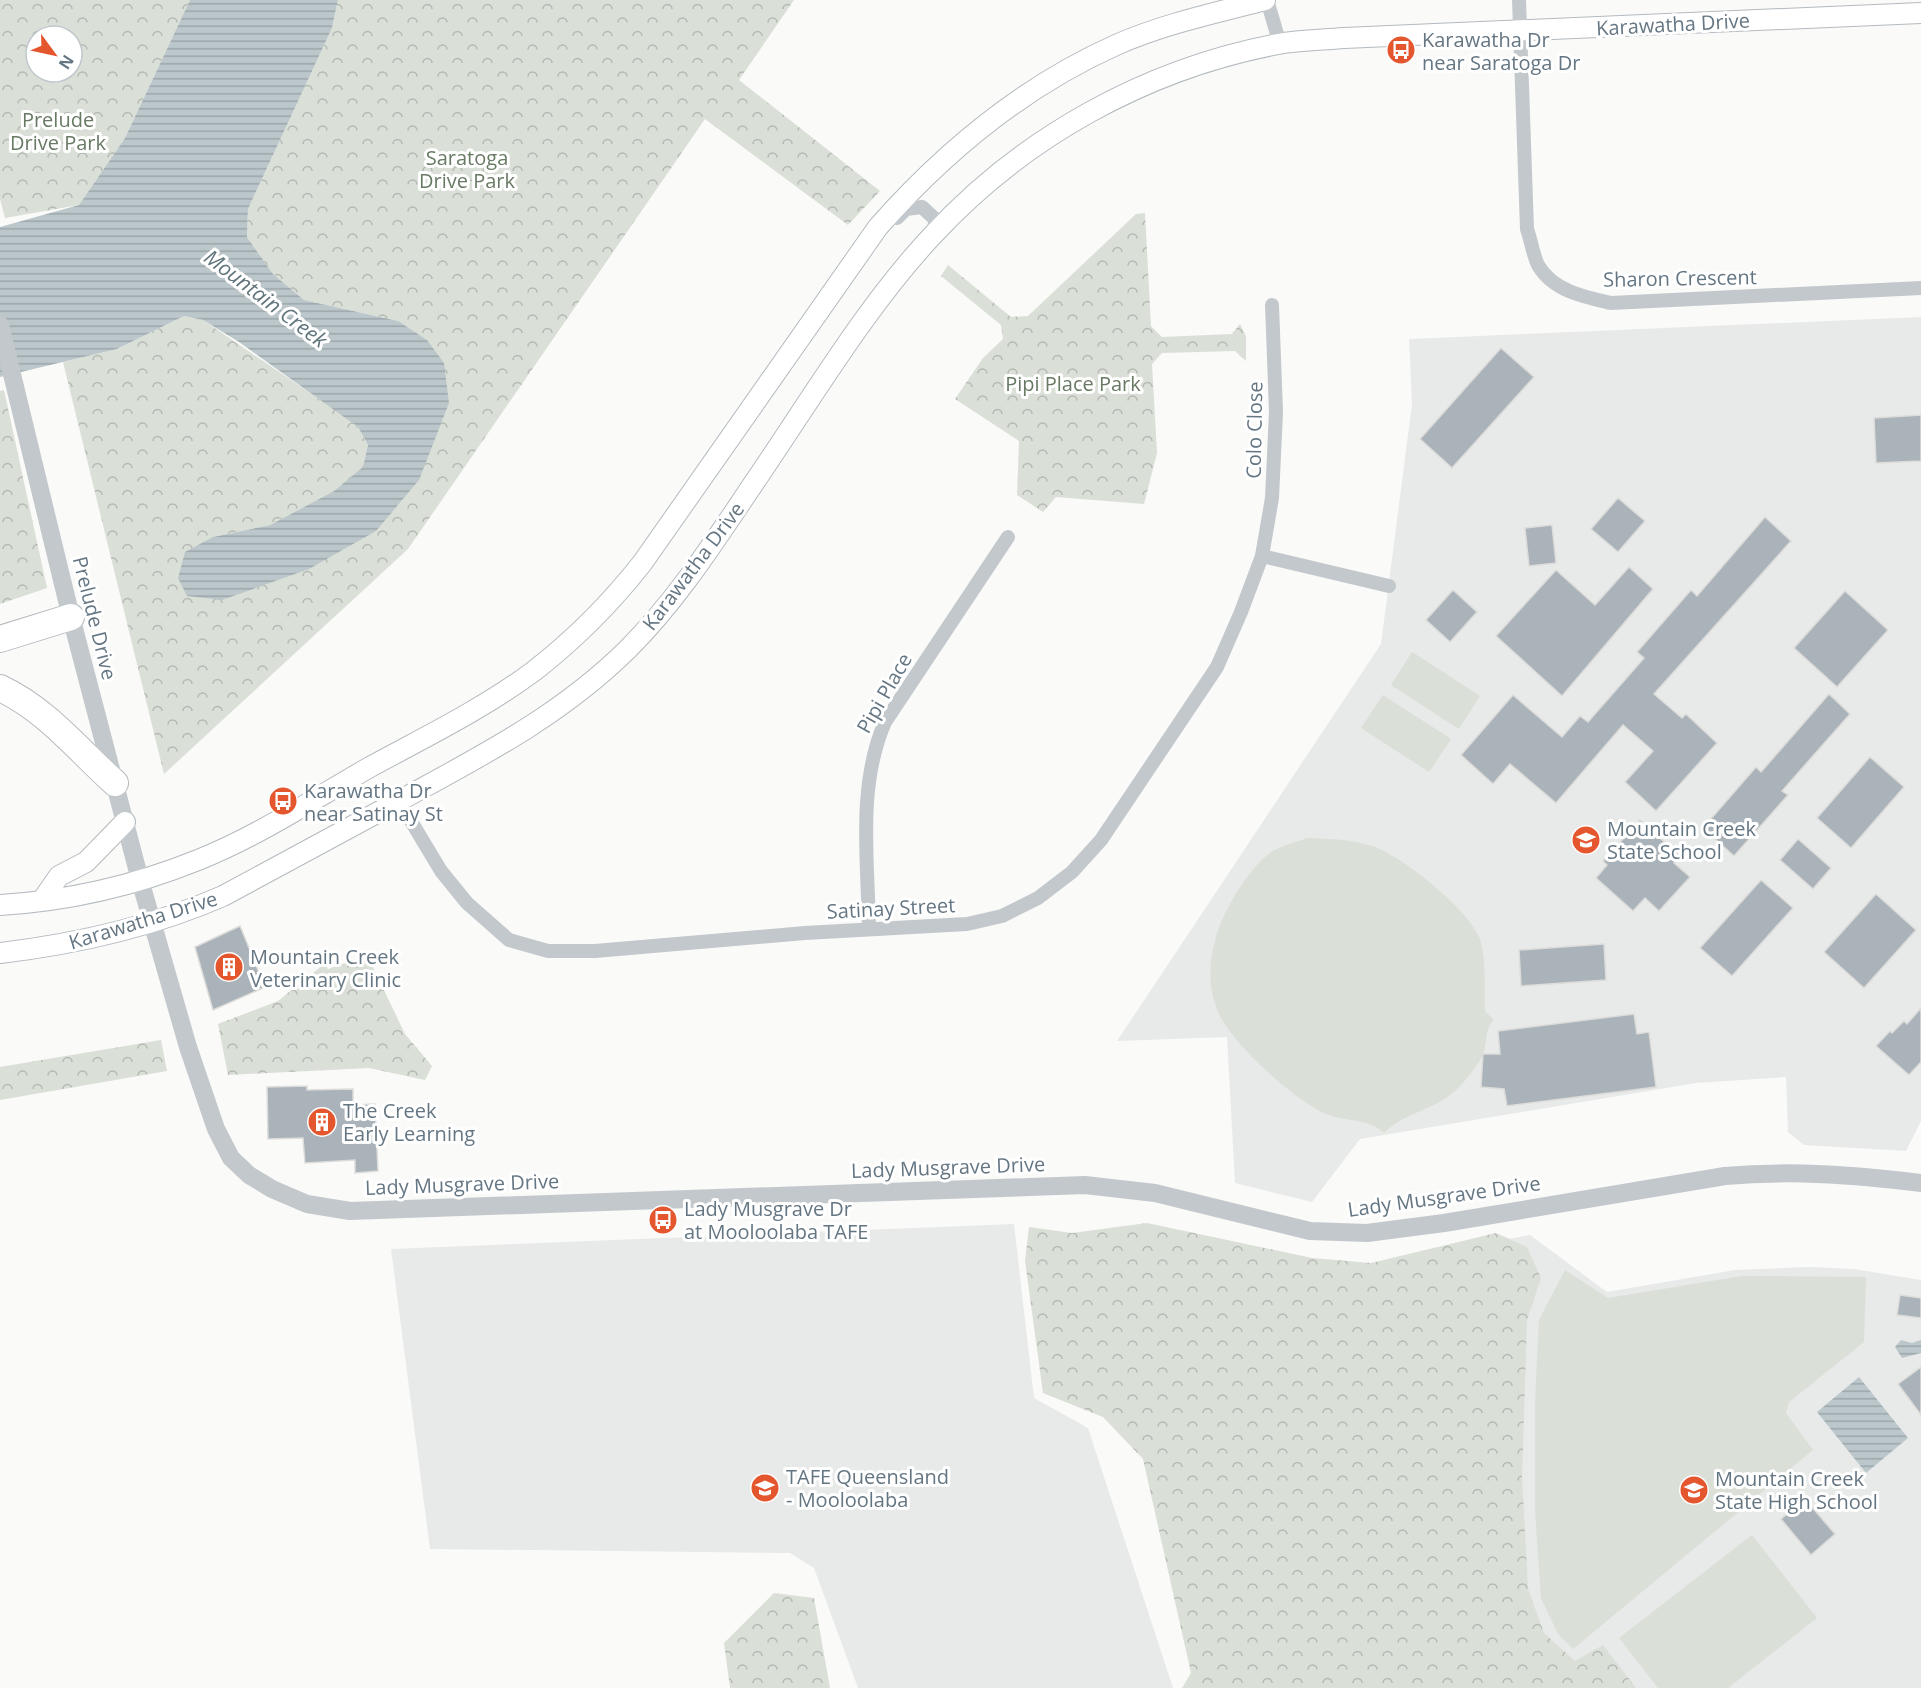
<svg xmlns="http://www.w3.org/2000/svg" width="1921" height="1688" font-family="'Open Sans',sans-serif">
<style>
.built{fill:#e8e9e9}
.grass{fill:#dadfd7}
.forest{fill:url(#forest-crowns);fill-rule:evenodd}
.water{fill:url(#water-rules)}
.building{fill:#aab3b9;stroke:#dcdcda;stroke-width:1.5}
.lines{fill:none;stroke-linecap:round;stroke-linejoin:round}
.secondary-casing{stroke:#b3babf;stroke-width:22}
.motorway-casing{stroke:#b4b9bd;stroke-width:28}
.minor{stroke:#c3c8cc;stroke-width:14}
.tertiary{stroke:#c3c8cc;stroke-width:18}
.secondary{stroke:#fff;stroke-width:20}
.motorway{stroke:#fff;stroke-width:26}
.labels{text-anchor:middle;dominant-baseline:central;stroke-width:6;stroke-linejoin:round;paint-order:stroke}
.street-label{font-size:20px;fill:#657683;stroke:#fff}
.poi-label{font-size:20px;fill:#657683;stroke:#fff;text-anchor:start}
.park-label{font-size:20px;fill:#687a64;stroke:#fff}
.water-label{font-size:21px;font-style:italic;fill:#60757c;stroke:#fff}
</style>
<defs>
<pattern id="forest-crowns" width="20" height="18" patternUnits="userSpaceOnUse" patternTransform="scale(1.5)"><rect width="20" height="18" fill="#dadfd7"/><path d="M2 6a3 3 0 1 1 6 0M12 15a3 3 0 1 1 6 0" fill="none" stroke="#b4b9b4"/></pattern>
<pattern id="water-rules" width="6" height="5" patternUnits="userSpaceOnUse" patternTransform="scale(1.5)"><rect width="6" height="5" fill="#bbc7cb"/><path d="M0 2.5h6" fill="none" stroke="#9ca6aa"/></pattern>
</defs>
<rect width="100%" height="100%" fill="#fafaf8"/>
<g class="built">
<path d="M1921,317v804l-15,30 -102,-6 -16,-13 -2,-55 -90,6 -336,56 -48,63 -77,-19 -8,-146 -110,4 264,-397 31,-240 -3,-65z"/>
<path d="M1014,1224l20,174 54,30 85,260h-315l-44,-120 -24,-15 -360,-4 -39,-300z"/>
<path d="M1530,1235l77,57 128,-22 74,-3 45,2 67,11v408h-446l-17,-440z"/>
</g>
<g class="grass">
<path d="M1412,652l68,44 -21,33 -68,-44z"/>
<path d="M1383,695l68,44 -22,33 -68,-44z"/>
<path d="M1307,838c22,1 44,1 65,8 29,9 101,66 109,96 5,21 3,47 4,69l9,9c-10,10 -6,21 -11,34 -4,10 -14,22 -21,30 -24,27 -57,27 -78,49 -15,-15 -37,-11 -55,-18 -32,-12 -101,-74 -112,-106 -11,-28 -7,-57 3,-84 9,-23 32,-61 53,-74 10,-6 24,-9 34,-13z"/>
<path d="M1565,1270l43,28 134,-22 124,1 -2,65 -75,60 -3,11 27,37 -240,199 -15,-15 -17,-36 -6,-87v-109l4,-82z"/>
<path d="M1752,1535l65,83 -89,70h-70l-39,-50z"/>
</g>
<g class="forest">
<path d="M0,0h190l-65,138 -46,67 -74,13 -5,-19zM36,36h36v36h-36z"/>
<path d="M338,0h456l-55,80 141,111 -32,34 -143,-106 -297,430 -244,225 -101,-412 54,-13 67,-33 19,4 132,90 23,17 10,18 -5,23 -29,23 -64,34 -57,12 163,-6 22,-210 -94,-21 -31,-26 -26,-37 1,-28 84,-181z"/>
<path d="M1145,213l6,113 11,11 70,-3 8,-10 6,12v25l-11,-10 -73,2 -10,11 5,89 -13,51 -88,-7 -13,15 -26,-17 2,-54 -64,-42 28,-41 20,-19 -2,-14 -60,-49 7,-11 63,52 17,-1 108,-102z"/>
<path d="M4,390l43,198 -47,16v-213z"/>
<path d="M367,955l38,79 27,32 -7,14 -56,-12 -141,7 -10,-51 60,-23 46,-37 4,5z"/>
<path d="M161,1040l6,31 -167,29v-33z"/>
<path d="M1147,1223l165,35 59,5 125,-30 31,14 14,31 -14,42 -5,157 6,112 16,44 31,28 28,-16 33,43h-454l9,-15 -48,-214 -40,-42 -60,-24 -18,-132 4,-34 43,6z"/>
<path d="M774,1593l40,5 16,90h-100l-6,-45z"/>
</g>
<g class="water">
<path d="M190,0h148l-6,28 -84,181 -1,28 26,37 31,26 94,21 29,19 17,23 5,40 -30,77 -43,51 -67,38 -87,31 -35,-4 -9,-18 7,-26 28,-15 57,-12 64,-34 29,-24 5,-22 -10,-18 -119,-85 -36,-22 -19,-4 -67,33 -117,28v-150l79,-22 46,-67z"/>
<path d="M1901,1340l11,3 9,-3v13l-19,5 -7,-11z"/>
<path d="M1859,1377l49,61 -42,35 -49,-61z"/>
</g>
<g class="building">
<path d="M1501,348l33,29 -82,91 -32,-29z"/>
<path d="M1921,415v46l-45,2 -2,-45z"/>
<path d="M1618,498l27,23 -27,31 -27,-23z"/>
<path d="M1765,517l26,24 -137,153 28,24 4,-4 31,29 -61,68 -31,-29 28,-31 -30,-26 -67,78 -46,-39 -17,20 -32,-29 52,-60 49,42 18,-21 8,6 56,-64 -7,-6 54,-62 6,6z"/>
<path d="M1552,525l4,38 -27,3 -4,-38z"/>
<path d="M1629,567l24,22 -91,107 -66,-60 60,-66 39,35z"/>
<path d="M1453,590l24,22 -27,30 -24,-22z"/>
<path d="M1845,591l43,39 -51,57 -43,-39z"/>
<path d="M1829,694l21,20 -68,77 6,4 -54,61 -31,-28 53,-61 5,5z"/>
<path d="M1870,757l34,30 -53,61 -34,-30z"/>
<path d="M1640,820l40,36 -6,7 16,14 -31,34 -14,-13 -12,13 -37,-33 11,-13 -4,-4z"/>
<path d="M1798,839l33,29 -18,21 -33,-29z"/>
<path d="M1761,880l32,28 -61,68 -32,-28z"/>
<path d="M1876,894l40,36 -52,58 -40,-36z"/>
<path d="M240,926l25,61 -52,23 -18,-63z"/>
<path d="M1604,944l2,36 -85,6 -2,-36z"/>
<path d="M1921,1008v54l-12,13 -33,-29 14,-15 2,2 12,-12 3,3z"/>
<path d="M1634,1014l3,20 12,-2 7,55 -149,19 -3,-17 -23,-2 2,-33h17l-2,-23z"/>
<path d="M307,1086v4l46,-1v16l22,-1 3,67 -23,2v-13l-50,3 -2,-25 -35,1 -1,-52z"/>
<path d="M1900,1295l21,3v20l-24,-3z"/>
<path d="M1921,1367v48l-23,-31z"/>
<path d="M1805,1499l30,35 -24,21 -30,-36z"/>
</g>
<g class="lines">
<g class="secondary-casing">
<g id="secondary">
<path d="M43,899l16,-23 27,-14 39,-40"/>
<path d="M0,905c67,-4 136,-20 198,-45 60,-24 116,-61 172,-93 55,-30 113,-58 164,-96 41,-32 77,-68 109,-109l235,-335c67,-76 144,-140 238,-182 47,-21 99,-32 149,-45"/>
<path d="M0,953c76,-9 152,-26 223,-57 58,-31 116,-63 174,-94 84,-46 162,-85 231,-153 52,-52 91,-115 132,-175 53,-78 108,-170 172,-238 91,-99 214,-167 346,-192 22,-4 44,-4 66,-6l577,-25"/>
</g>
</g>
<g class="motorway-casing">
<g id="motorway">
<path d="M0,639l71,-22"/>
<path d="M0,688c47,22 77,61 115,95"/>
</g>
</g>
<g class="minor">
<path d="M1267,0l13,44"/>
<path d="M1519,0l8,229c4,11 6,26 11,36 15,26 46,32 73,38l310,-15"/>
<path d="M897,218l9,-9 16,-2 14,13 -4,15"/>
<path d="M1262,556l127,30"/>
<path d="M399,801l42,70 26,32 42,37 39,11h47l210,-18 162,-9 35,-8 36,-18 34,-26 29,-32 116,-173 24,-55 21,-56 10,-58 4,-86 -4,-107"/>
<path d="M869,929c-1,-69 -12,-143 16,-207l123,-185"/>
</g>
<path class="tertiary" d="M0,325l71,292 69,263 48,167 28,82 15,29 18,17 23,14 35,15 43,7 735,-26 70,8 155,38 57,2 77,-10 281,-47c67,-6 129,-1 196,7"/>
<use href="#secondary" class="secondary"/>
<use href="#motorway" class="motorway"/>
</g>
<defs>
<g id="bus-disc" transform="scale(1.5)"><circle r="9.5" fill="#e4572e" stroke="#fff"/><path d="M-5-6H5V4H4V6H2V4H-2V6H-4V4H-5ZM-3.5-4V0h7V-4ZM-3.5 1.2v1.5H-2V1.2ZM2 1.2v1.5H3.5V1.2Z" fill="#fff"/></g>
<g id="school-disc" transform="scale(1.5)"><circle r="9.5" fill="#e4572e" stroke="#fff"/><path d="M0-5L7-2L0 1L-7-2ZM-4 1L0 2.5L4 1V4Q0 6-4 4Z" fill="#fff"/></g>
<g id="building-disc" transform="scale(1.5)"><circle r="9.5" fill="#e4572e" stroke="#fff"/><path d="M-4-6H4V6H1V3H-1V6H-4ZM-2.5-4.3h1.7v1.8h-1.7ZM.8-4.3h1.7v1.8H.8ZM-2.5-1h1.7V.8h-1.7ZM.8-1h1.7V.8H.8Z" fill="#fff"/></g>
<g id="university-disc" transform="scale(1.5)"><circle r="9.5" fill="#e4572e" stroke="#fff"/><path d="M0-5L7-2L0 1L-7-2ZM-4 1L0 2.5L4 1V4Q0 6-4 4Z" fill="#fff"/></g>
</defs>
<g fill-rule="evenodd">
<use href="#bus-disc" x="1401" y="50"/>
<use href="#bus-disc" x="283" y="801"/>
<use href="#school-disc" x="1586" y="840"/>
<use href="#building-disc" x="229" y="967"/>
<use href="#building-disc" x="322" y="1122"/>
<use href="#bus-disc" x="663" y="1220"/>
<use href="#university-disc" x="765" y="1488"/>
<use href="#school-disc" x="1694" y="1490"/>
</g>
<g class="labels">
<g class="street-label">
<text transform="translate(1673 24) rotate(-3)">Karawatha Drive</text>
<text transform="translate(1680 278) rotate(-1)">Sharon Crescent</text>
<text transform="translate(1254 430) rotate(-89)">Colo Close</text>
<text transform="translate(693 566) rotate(-53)">Karawatha Drive</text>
<text transform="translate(95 618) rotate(76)">Prelude Drive</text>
<text transform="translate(884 693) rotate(-60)">Pipi Place</text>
<text transform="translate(891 908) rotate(-3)">Satinay Street</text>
<text transform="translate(143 920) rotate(-17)">Karawatha Drive</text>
<text transform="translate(948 1167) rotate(-2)">Lady Musgrave Drive</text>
<text transform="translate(462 1184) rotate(-2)">Lady Musgrave Drive</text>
<text transform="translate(1444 1196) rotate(-8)">Lady Musgrave Drive</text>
</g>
<g class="poi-label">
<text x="1422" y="39">Karawatha Dr<tspan x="1422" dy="23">near Saratoga Dr</tspan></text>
<text x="304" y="790">Karawatha Dr<tspan x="304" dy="23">near Satinay St</tspan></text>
<text x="1607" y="828">Mountain Creek<tspan x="1607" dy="23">State School</tspan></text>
<text x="250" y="956">Mountain Creek<tspan x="250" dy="23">Veterinary Clinic</tspan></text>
<text x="343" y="1110">The Creek<tspan x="343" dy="23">Early Learning</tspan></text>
<text x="684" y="1208">Lady Musgrave Dr<tspan x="684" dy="23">at Mooloolaba TAFE</tspan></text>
<text x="786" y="1476">TAFE Queensland<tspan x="786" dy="23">- Mooloolaba</tspan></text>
<text x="1715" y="1478">Mountain Creek<tspan x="1715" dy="23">State High School</tspan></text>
</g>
<g class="park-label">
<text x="58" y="119">Prelude<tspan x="58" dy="23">Drive Park</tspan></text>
<text x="467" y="157">Saratoga<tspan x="467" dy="23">Drive Park</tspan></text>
<text x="1073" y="383">Pipi Place Park</text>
</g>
<g class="water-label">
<text transform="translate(266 298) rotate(37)">Mountain Creek</text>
</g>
</g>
<g transform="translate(54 54) rotate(123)"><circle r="28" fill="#ffffff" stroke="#c1c8cd" stroke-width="1.5"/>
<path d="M0-4.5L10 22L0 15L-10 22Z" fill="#e4572e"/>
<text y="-9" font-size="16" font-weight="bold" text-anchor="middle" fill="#657683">N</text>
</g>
</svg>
